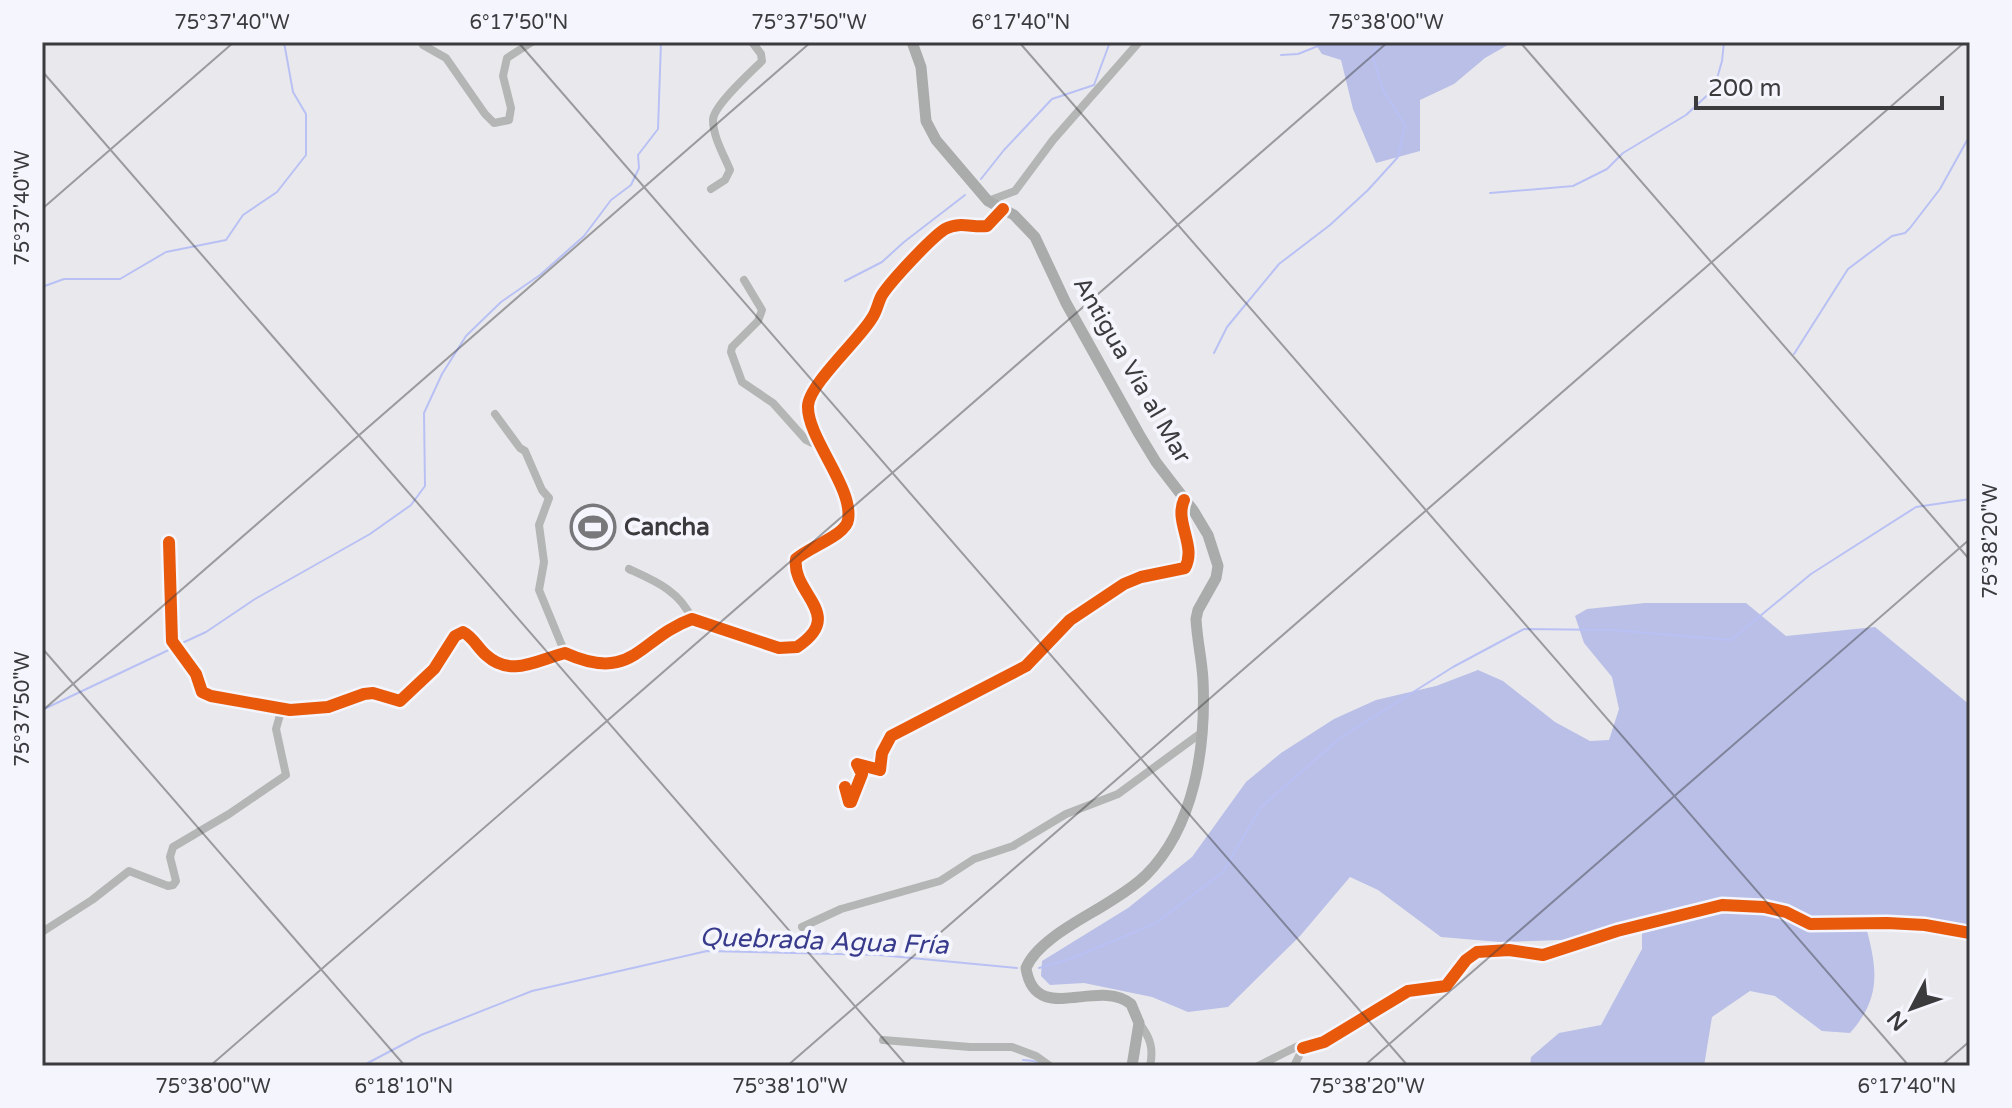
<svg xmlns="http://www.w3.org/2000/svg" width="2012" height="1108" font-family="'Varela Round',sans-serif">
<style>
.green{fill:#d2d7f2}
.forest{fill:#b9bfe7}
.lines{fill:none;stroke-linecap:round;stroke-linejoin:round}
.stream{stroke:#b9c1f4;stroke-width:2}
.street{stroke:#b4b5b5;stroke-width:8}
.secondary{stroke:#aaabab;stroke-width:11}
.cycleway-casing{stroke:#f4f5fd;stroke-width:17}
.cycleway{stroke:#e8590c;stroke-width:12}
.ticks{fill:none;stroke:#3b3b3e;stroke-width:2;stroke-opacity:0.45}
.labels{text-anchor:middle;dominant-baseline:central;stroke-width:8;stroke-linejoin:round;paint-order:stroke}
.street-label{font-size:24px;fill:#3b3b3e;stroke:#f4f5fd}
.poi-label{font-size:24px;font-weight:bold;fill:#3b3b3e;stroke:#f4f5fd;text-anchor:start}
.water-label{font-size:26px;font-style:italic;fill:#383b8c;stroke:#f4f5fd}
.neatline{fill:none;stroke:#3b3b3e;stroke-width:3}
.ticks-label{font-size:20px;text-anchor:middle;fill:#3b3b3e}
</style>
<rect width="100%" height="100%" fill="#e9e9ed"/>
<path class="green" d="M601,507l13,18 -29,22 -13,-17z"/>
<g class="forest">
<path d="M1314,42h199l-28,16 -31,26 -34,16v51l-44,12 -23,-54 -12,-49 -19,-6z"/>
<path d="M1645,603h101l40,33 89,-9 95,78v221l-70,-9 -26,3 -7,11c11,41 13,68 -17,102l-28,-2 -47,-35 -25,-5 -38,26 -8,49h-174l1,-9 28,-24 42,-8 41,-76v-18l-81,9 -61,2 -59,-5 -63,-47 -28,-13 -50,59 -72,71 -40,5 -36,-15 -68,-14 -34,2 -9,-9 1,-15 86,-53 64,-51 54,-75 35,-29 53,-34 42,-19 60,-14 42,-16 25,11 52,41 35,19 19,-1 10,-31 -7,-32 -28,-34 -9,-27 12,-7z"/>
</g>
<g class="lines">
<g class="stream">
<path d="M1281,55l17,-1 30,-12"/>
<path d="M981,179l23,-29 48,-51 42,-14 16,-43"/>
<path d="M1490,193l83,-7 34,-17 16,-16 63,-38 28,-26 8,-28 2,-19"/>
<path d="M845,281l37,-19 22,-20 61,-47"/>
<path d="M42,287l22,-8h56l46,-27 60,-12 17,-25 34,-23 29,-37v-41l-13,-22 -9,-50"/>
<path d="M1214,353l13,-26 52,-63 51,-39 38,-35 30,-33 7,-32 -22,-35 -11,-36 9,-12"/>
<path d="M1794,354l54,-85 44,-33 13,-3 5,-5 30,-39 30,-54"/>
<path d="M180,644l26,-12 49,-33 115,-65 41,-29 14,-19 -1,-73 18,-39 24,-38 35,-34 39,-27 44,-39 27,-36 20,-15 8,-17 -1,-13 20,-26 3,-87"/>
<path d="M42,710l133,-63"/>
<path d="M1039,968l31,-9 86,-36 67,-51 38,-65 79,-69 113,-71 71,-38 89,1 118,10 80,-66 105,-67 54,-8"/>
<path d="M1023,1060l11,1 8,5"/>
<path d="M362,1066l59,-31 111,-44 175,-40 173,4 137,13"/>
</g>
<g class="street">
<path d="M423,45l23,13 39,56 9,9 15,-3 2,-12 -8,-32 4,-18 25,-16"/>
<path d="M711,189l14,-9 5,-10c-6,-15 -17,-33 -17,-50 0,-14 37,-47 49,-59l-1,-7 -9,-12"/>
<path d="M988,201l27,-10 38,-51 86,-98"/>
<path d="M744,280l18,30 -4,11 -26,26 -1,5 11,30 31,21 33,37 6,3 8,-2"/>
<path d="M495,414l25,34 5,3 17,39 7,8 -10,27 5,37 -5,28 26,63"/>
<path d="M169,542l3,99 24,33 6,18 9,4 79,14 38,-3 36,-13 9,-1 27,8 34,-32 21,-33 8,-4c10,5 14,15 23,23 25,23 51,5 79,-2 69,31 74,-15 127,-34l87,29 18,-1c50,-33 -6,-53 -1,-88 13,-12 50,-24 52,-39 6,-32 -41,-82 -40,-114 1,-22 52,-67 64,-88 5,-7 6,-16 10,-23 9,-14 49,-57 63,-66 15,-8 27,-1 42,-3l16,-17"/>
<path d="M629,569c26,12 51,22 63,50"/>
<path d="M845,787l4,15h2l11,-28 -5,-10 23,6 2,-17 9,-17 135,-70 44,-46 54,-36 17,-7 44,-9c12,-22 -11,-46 -1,-68"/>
<path d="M802,927l39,-18 99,-28 34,-22 39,-13 53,-32 52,-20 83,-61"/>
<path d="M42,932l50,-32 37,-29 39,15 5,-1 3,-4 -6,-24 3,-10 56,-33 57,-39 -10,-46 4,-14 9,-5"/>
<path d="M1139,1023c11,14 15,25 11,43"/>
<path d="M883,1040l87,7h42l24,9 14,10"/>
<path d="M1303,1048l21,-6 84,-51 38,-5 20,-26 11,-8 32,-2 34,5 74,-24 105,-26 42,2 22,5 24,12 77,-1 38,2 45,8"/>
<path d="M1258,1066l42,-21 3,3 -9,18"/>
</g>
<path class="secondary" d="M912,42l9,25 5,54 10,19 52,61 26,14 21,22 31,66 73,131 17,28 37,48 15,25 10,31 -2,12 -18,32 -2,9c1,21 6,41 7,61 3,67 -8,146 -57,195 -12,12 -26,20 -40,29 -24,15 -69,37 -80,64 9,59 72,9 105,36l8,19 -7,43"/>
<g class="cycleway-casing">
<g id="cycleway">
<path d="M169,542l3,99 24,33 6,18 9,4 79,14 38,-3 36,-13 9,-1 27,8 34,-32 21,-33 8,-4c10,5 14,15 23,23 25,23 51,5 79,-2 69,31 74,-15 127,-34l87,29 18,-1c50,-33 -6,-53 -1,-88 13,-12 50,-24 52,-39 6,-32 -41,-82 -40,-114 1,-22 52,-67 64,-88 5,-7 6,-16 10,-23 9,-14 49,-57 63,-66 15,-8 27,-1 42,-3l16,-17"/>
<path d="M845,787l4,15h2l11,-28 -5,-10 23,6 2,-17 9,-17 135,-70 44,-46 54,-36 17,-7 44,-9c12,-22 -11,-46 -1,-68"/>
<path d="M1303,1048l21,-6 84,-51 38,-5 20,-26 11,-8 32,-2 34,5 74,-24 105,-26 42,2 22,5 24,12 77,-1 38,2 45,8"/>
</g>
</g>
<use href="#cycleway" class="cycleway"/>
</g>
<path class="ticks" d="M518,42l890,1024M1019,42l890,1024M1520,42l450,518M42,71l865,995M42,209l192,-167M42,648l363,418M42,711l769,-669M210,1066l1178,-1024M787,1066l1178,-1024M1364,1066l606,-527M1941,1066l29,-25"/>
<defs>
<g id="stadium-ring" transform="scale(2.3)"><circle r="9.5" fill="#f4f5fd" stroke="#78787b" stroke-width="1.5"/><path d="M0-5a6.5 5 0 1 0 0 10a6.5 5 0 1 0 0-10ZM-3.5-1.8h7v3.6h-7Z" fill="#78787b"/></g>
</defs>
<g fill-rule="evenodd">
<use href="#stadium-ring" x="593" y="527"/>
</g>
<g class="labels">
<g class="street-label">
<text transform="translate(1132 370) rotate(60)">Antigua Vía al Mar</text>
</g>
<g class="poi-label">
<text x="624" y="527">Cancha</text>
</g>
<g class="water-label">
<text transform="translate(824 941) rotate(2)">Quebrada Agua Fría</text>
</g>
</g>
<rect width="2012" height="1108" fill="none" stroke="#f4f5fd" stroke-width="88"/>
<g transform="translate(1912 1008) rotate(229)" stroke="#f4f5fd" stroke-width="6" paint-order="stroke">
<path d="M0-6L14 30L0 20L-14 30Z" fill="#3b3b3e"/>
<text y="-12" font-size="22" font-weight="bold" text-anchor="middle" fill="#3b3b3e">N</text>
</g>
<path d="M1696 96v12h246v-12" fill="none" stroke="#3b3b3e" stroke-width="4"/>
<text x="1708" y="96" font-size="24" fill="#3b3b3e" stroke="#f4f5fd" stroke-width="6" paint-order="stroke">200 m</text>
<rect x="44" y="44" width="1924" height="1020" class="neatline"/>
<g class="ticks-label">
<text x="232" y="29">75°37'40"W</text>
<text x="519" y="29">6°17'50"N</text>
<text x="809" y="29">75°37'50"W</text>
<text x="1021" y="29">6°17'40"N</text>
<text x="1386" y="29">75°38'00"W</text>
<text transform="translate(22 208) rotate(-90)" y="7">75°37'40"W</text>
<text transform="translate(1990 541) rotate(-90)" y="7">75°38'20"W</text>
<text transform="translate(22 709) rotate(-90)" y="7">75°37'50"W</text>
<text x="213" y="1093">75°38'00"W</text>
<text x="404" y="1093">6°18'10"N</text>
<text x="790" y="1093">75°38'10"W</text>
<text x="1367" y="1093">75°38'20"W</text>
<text x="1907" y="1093">6°17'40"N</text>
</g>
</svg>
